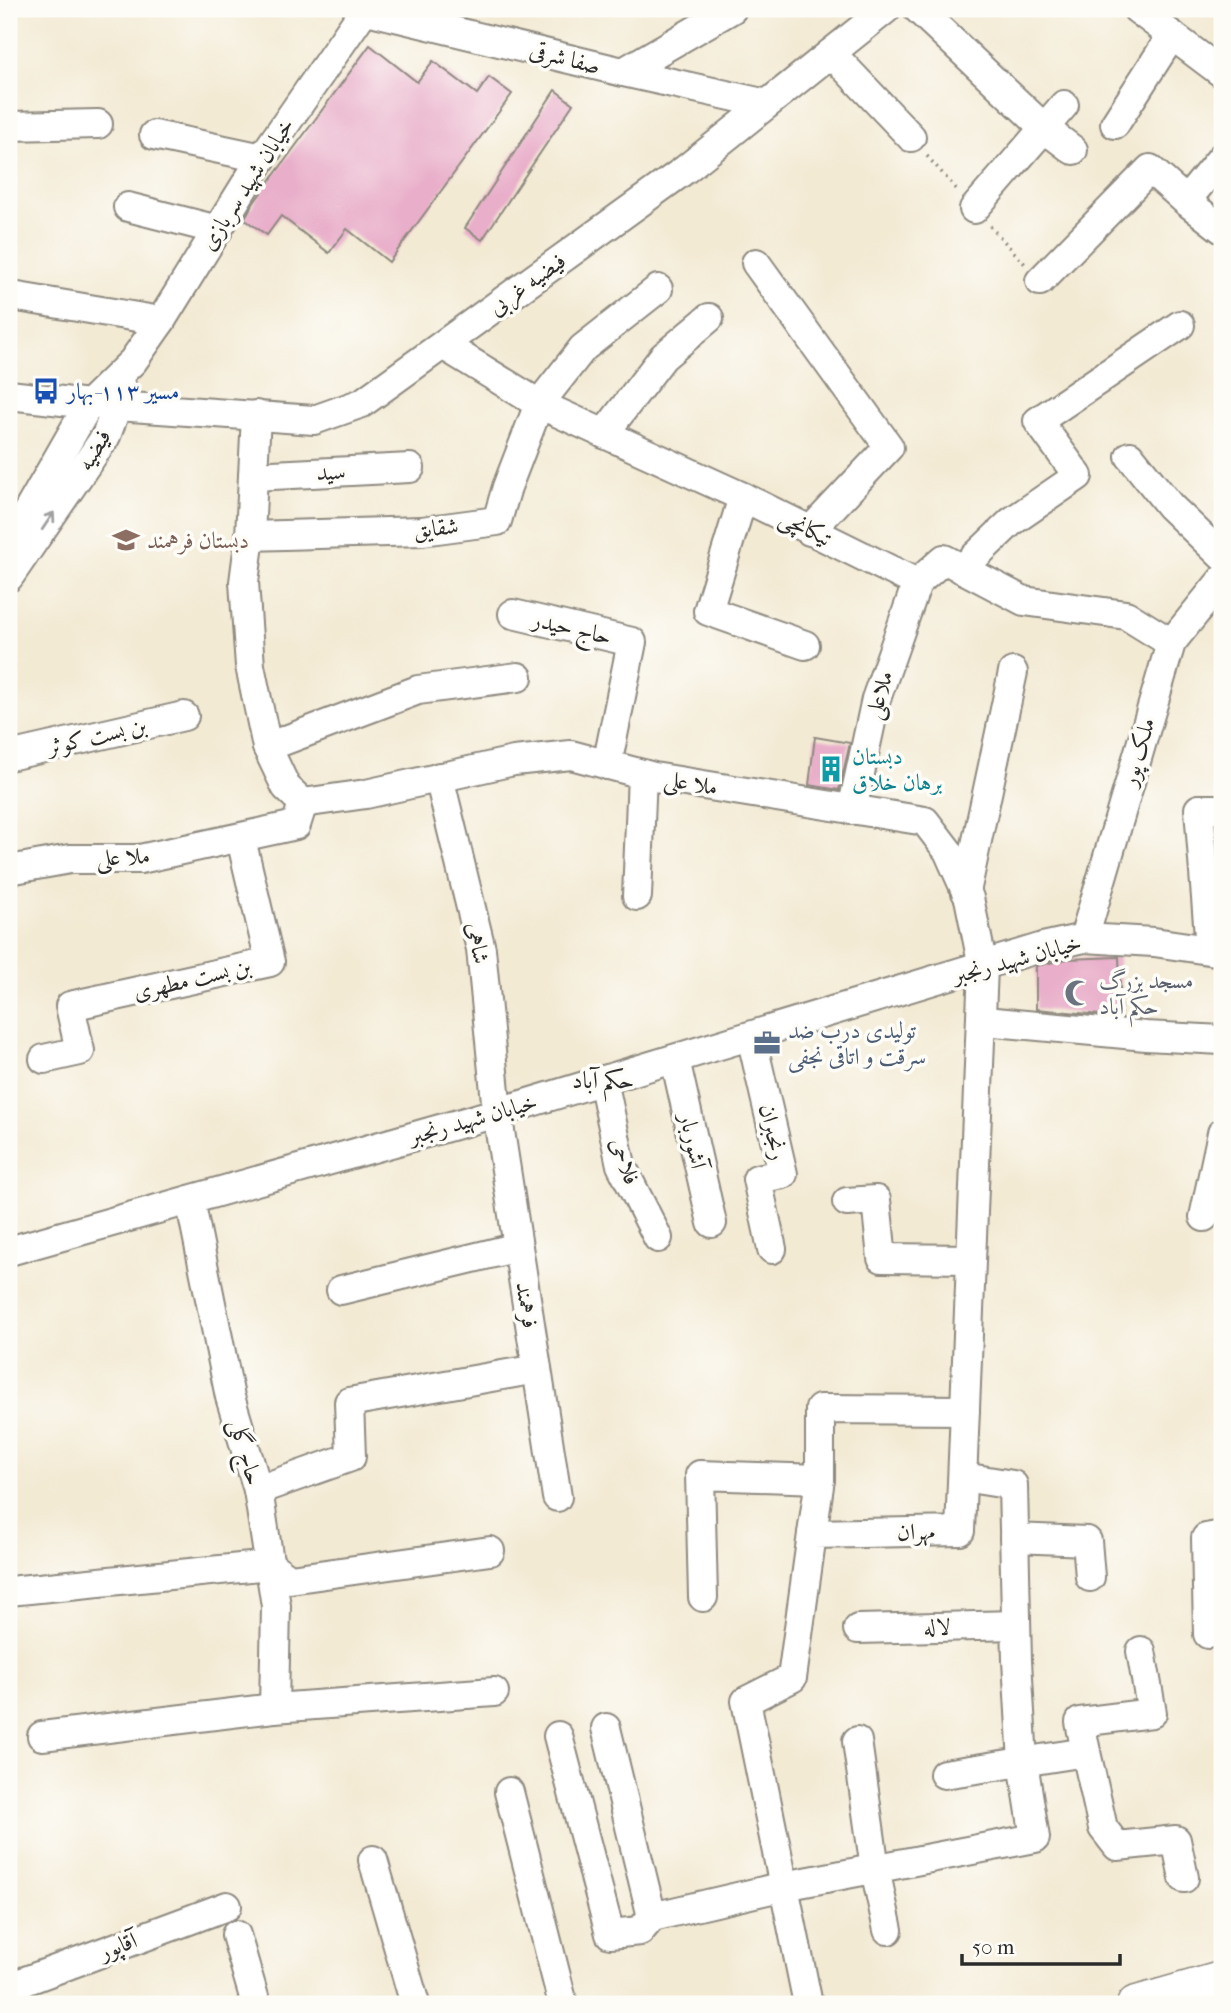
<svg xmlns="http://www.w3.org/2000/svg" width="1231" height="2013" font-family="'IM FELL French Canon',Amiri,serif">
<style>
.building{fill:#e9afca}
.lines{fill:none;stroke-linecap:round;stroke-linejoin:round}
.minor-casing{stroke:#8f8a80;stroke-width:32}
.major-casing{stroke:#8f8a80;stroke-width:38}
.path{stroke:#8f8a80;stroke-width:3.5;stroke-dasharray:2 5;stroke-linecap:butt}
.minor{stroke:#fff;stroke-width:28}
.major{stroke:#fff;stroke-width:35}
.oneway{stroke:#a0a0a0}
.labels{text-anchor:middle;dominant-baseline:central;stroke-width:7;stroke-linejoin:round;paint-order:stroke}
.street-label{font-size:23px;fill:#2b2b2b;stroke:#fdfcf7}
.transit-label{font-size:23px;fill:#164399;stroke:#fdfcf7;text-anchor:start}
.education-label{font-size:23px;fill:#785e54;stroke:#fdfcf7;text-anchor:start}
.culture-label{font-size:23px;fill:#0d838f;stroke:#fdfcf7;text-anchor:start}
.worship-label{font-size:23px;fill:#5b616d;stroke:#fdfcf7;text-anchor:start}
.service-label{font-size:23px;fill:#4e5e75;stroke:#fdfcf7;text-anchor:start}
.neighbourhood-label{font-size:24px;fill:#2b2b2b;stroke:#fdfcf7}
</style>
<rect width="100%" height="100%" fill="#fdfcf7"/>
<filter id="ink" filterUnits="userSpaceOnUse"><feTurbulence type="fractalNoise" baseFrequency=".0143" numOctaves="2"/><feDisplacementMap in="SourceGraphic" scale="14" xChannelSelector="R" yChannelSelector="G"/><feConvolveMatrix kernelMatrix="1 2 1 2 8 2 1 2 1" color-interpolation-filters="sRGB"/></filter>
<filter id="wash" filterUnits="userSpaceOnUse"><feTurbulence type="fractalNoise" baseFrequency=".00686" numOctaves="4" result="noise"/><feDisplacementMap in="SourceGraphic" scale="28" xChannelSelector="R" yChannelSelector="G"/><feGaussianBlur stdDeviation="1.57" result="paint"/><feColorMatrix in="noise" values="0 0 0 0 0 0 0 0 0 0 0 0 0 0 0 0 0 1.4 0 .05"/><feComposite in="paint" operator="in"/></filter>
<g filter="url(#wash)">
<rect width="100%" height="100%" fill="#f3ead4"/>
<g id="blocks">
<g class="building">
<path d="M370,45l47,37 16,-21 44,33 12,-17 23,17 -123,168 -42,-33 -18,24 -48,-37 -14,19 -23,-16 11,-18z"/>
<path d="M555,90l18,14 -91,136 -17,-12z"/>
<path d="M815,737l35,6 -11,47 -30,-5z"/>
<path d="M1119,957l2,60 -85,-8v-43l31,-7z"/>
</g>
</g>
</g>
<g filter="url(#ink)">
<use href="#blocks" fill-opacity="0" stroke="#8f8a80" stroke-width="2"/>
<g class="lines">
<g class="minor-casing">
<g id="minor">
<path d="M362,9l261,63 144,32"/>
<path d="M918,9l126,119 29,22"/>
<path d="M1137,9l85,64"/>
<path d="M831,53l80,84"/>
<path d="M623,72l109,-63"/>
<path d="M1115,124l57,-89"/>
<path d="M9,126l89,-2"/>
<path d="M154,135l108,23"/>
<path d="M1186,201l36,-44"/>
<path d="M128,207l90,23"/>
<path d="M974,209l90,-104"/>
<path d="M756,263l133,184 -79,84"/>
<path d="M1040,281l110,-112 36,32 36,28"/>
<path d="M12,296l149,25"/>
<path d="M443,345l96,59 204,93 174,86"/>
<path d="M9,395l80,9 225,16 48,-17 324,-234 200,-160"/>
<path d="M256,415l-6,121 -6,46 6,84 17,81 19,40 17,16 63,-9 148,-33 57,-6 83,22 271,44 23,30 21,47 14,69 -23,564 -148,3 -20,144 -46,23 62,303"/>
<path d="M604,434l59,-77 46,-39"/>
<path d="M1130,456l40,50 52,50"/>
<path d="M253,476l157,-8"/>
<path d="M743,497l-35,114 97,34"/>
<path d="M250,536l172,-5 75,-10 10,-34 32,-83 44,-56 75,-59"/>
<path d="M9,544l80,-140 44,-43 28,-40 101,-163 103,-149"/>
<path d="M962,569l49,-47 67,-46 -40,-55 142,-96"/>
<path d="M9,577l97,-141 17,-46"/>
<path d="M513,614l119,28 -25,123"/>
<path d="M267,747l151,-57 100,-13"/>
<path d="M9,756l175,-40"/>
<path d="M439,777l42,172 16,163 60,385"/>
<path d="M852,810l24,-111 41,-116 27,-24 80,42 102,14 45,28"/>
<path d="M9,870l61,-11h70l156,-34 7,-22"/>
<path d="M966,892l47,-220"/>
<path d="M637,896l5,-122"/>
<path d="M1084,938l87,-295 51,-63"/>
<path d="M1210,949l-11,-140h23"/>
<path d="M995,1022l151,14 76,4"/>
<path d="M751,1036l32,138 -26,5 15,70"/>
<path d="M44,1059l36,-8 -10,-45 200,-44 -29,-123"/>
<path d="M675,1059l37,164"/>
<path d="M603,1080l18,85 37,73"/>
<path d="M190,1200l40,197 28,93 18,116 -2,102"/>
<path d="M847,1202l29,-2 6,58 89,1"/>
<path d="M1204,1217l18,-84"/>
<path d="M9,1251l463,-131 571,-173 41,-9 70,4 68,10"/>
<path d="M341,1290l177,-43"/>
<path d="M258,1490l93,-33 -2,-55 188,-33"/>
<path d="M812,1534l8,-55v-70l145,1"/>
<path d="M1014,1538l73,3 3,36"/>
<path d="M9,1591l261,-26 20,14 200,-28"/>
<path d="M703,1597l-3,-122 120,4"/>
<path d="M858,1629l158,-4"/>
<path d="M1208,1634l-2,-96 16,-3"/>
<path d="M606,1728l46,189 132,-31 251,-48 -12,-76 -6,-101 -4,-176 -50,-8"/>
<path d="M42,1736l232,-28 220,-16"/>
<path d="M558,1736l52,198 30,-3 12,-14"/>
<path d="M857,1741l18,128 13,61"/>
<path d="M1086,1752l17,76 14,18 59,-6 8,38"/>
<path d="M944,1774l142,-22 -6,-30 72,-9 -11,-62"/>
<path d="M509,1792l54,212"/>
<path d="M373,1860l42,144"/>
<path d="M236,1935l20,69"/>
<path d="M9,1987l218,-81"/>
</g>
</g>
<g class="major-casing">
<path id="major" d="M1135,2004l87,-25"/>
</g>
<g class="path">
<path d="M927,156l32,36"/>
<path d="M990,226l35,38"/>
</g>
<use href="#minor" class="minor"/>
<use href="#major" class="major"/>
</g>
<defs><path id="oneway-shaft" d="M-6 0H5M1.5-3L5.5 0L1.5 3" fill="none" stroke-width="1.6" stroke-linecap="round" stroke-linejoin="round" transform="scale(1.75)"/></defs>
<use class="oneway" href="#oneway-shaft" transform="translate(48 521) rotate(-56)"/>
</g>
<defs>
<g id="bus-bare" transform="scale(2.1)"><path d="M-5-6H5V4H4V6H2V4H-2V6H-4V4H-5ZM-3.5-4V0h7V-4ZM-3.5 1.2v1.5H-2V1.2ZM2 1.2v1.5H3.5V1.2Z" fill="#1a4fb4" stroke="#fdfcf7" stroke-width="2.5" paint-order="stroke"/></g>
<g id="school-bare" transform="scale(2.1)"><path d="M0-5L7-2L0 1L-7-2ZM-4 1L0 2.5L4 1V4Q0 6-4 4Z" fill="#8d6e63" stroke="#fdfcf7" stroke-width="2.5" paint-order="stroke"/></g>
<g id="building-bare" transform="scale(2.1)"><path d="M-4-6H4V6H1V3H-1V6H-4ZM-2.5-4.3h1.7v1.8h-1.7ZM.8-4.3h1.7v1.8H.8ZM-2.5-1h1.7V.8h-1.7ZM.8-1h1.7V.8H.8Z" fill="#0f9aa8" stroke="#fdfcf7" stroke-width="2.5" paint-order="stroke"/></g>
<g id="mosque-bare" transform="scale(2.1)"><path d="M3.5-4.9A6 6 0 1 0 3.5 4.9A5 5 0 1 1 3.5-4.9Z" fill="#6b7280" stroke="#fdfcf7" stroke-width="2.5" paint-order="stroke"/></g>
<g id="office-bare" transform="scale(2.1)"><path d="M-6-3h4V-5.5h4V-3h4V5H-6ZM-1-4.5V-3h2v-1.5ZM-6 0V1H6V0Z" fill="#5c6f8a" stroke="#fdfcf7" stroke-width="2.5" paint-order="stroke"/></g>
</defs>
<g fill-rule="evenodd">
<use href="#bus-bare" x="46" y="391"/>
<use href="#school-bare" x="126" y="540"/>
<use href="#building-bare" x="831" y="769"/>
<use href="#mosque-bare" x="1078" y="993"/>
<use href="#office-bare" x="767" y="1043"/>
</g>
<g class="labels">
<g class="street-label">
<text transform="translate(565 58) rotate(14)">صفا شرقی</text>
<text transform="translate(247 184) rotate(-57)">خیابان شهید سربازی</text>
<text transform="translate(527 284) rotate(-36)">فیضیه غربی</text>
<text transform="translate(94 450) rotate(-59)">فیضیه</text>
<text transform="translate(331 472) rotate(-3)">سید</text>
<text transform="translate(436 528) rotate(-6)">شقایق</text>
<text transform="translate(806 528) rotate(26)">تیکانچی</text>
<text transform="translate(572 628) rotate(13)">حاج حیدر</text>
<text transform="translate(879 695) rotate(-74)">ملاعلی</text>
<text transform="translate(97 736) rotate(-13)">بن بست کوثر</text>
<text transform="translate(1138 752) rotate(-74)">ملک پور</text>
<text transform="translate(691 783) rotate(10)">ملا علی</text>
<text transform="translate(123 857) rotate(-3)">ملا علی</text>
<text transform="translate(478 943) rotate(80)">شاهی</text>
<text transform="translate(1017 959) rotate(-15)">خیابان شهید رنجبر</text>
<text transform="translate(192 979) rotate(-13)">بن بست مطهری</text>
<text transform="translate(473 1119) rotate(-16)">خیابان شهید رنجبر</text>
<text transform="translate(773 1132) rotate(77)">رنجبران</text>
<text transform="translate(693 1141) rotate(78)">آشوربار</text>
<text transform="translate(625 1161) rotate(71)">فلاحی</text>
<text transform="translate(527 1305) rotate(81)">فرهمند</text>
<text transform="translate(246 1452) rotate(74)">حاج گلی</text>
<text transform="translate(916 1532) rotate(-1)">مهران</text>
<text transform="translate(937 1627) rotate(-1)">لاله</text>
<text transform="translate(118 1946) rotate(-21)">آقاپور</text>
</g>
<g class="transit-label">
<text x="67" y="391">مسیر ۱۱۳-بهار</text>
</g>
<g class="education-label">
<text x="147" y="540">دبستان فرهمند</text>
</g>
<g class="culture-label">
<text x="852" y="756">دبستان<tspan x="852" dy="26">برهان خلاق</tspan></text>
</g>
<g class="worship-label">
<text x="1099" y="980">مسجد بزرگ<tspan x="1099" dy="26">حکم آباد</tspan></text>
</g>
<g class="service-label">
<text x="788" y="1030">تولیدی درب ضد<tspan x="788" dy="26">سرقت و اتاقی نجفی</tspan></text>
</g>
<g class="neighbourhood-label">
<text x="603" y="1080">حکم آباد</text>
</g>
</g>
<rect width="1231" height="2013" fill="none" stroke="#fdfcf7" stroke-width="35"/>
<path d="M962 1954v10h158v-10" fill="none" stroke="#2b2b2b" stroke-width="3.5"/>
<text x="972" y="1954" font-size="21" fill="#2b2b2b" stroke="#fdfcf7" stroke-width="5" paint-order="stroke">50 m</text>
</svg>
